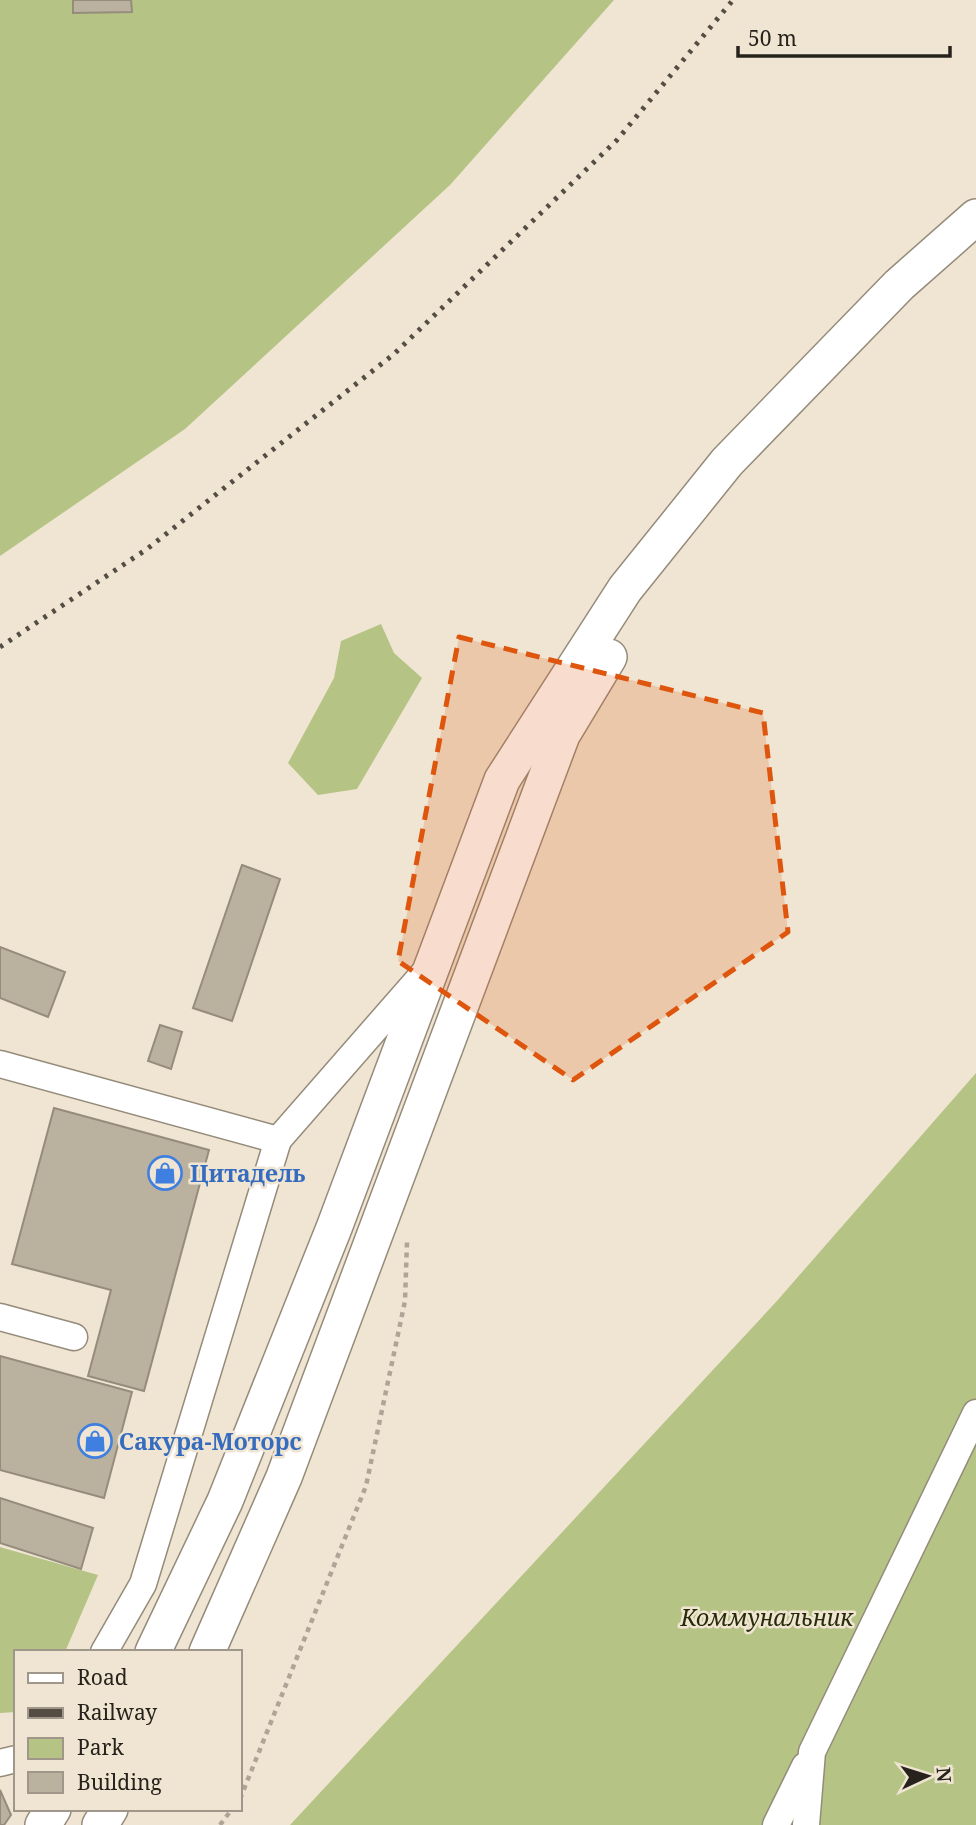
<svg xmlns="http://www.w3.org/2000/svg" width="976" height="1825" font-family="'Noto Serif',serif">
<style>
.green{fill:#b5c485}
.building{fill:#bbb19f;stroke:#968c7c;stroke-width:2}
.lines{fill:none;stroke-linecap:round;stroke-linejoin:round}
.minor-casing{stroke:#958b7a;stroke-width:29}
.major-casing{stroke:#958b7a;stroke-width:38}
.path{stroke:#aea597;stroke-width:4.5;stroke-dasharray:5 5;stroke-linecap:butt}
.minor{stroke:#fff;stroke-width:26}
.major{stroke:#fff;stroke-width:35}
.rail{stroke:#534d44;stroke-width:5;stroke-dasharray:3.5 7;stroke-linecap:butt}
.marked{fill:#de560d;fill-opacity:0.2;stroke:#de560d;stroke-width:5;stroke-dasharray:14 9;stroke-linejoin:round}
.labels{text-anchor:middle;dominant-baseline:central;stroke-width:5;stroke-linejoin:round;paint-order:stroke}
.shop-label{font-size:23px;font-weight:bold;fill:#366cbe;stroke:#f0e5d3;text-anchor:start}
.park-label{font-size:23px;font-style:italic;fill:#262d08;stroke:#f0e5d3}
</style>
<rect width="100%" height="100%" fill="#f0e5d3"/>
<g class="green">
<path d="M0,0h614l-164,185 -265,244 -185,127z"/>
<path d="M381,624l13,29 28,25 -65,111 -39,6 -30,-32 46,-85 7,-37z"/>
<path d="M976,1073v752h-686l486,-523z"/>
<path d="M0,1547l98,28 -33,77h-49v60l-16,1z"/>
</g>
<g class="building">
<path d="M73,0h58l1,12 -59,1z"/>
<path d="M242,865l38,14 -48,142 -39,-13z"/>
<path d="M0,947l65,25 -17,45 -48,-19z"/>
<path d="M160,1025l22,7 -11,37 -23,-8z"/>
<path d="M54,1108l155,42 -65,241 -56,-15 23,-86 -99,-26z"/>
<path d="M0,1356l132,36 -28,106 -104,-28z"/>
<path d="M0,1498l93,30 -12,41 -81,-26z"/>
<path d="M0,1790l11,25 -7,10h-4z"/>
</g>
<g class="lines">
<g class="minor-casing">
<g id="minor">
<path d="M0,1064l278,76 146,-167"/>
<path d="M0,1317l74,20"/>
<path d="M104,1652l39,-68 135,-444"/>
<path d="M0,1763l16,-4"/>
<path d="M776,1825l29,-59"/>
<path d="M806,1825l6,-73 164,-339"/>
</g>
</g>
<g class="major-casing">
<g id="major">
<path d="M153,1652l72,-151 109,-273 168,-448 123,-191 102,-127 172,-177 77,-68"/>
<path d="M207,1652l77,-175 278,-742 47,-78"/>
<path d="M43,1825l10,-16"/>
<path d="M100,1825l10,-16"/>
</g>
</g>
<g class="path">
<path d="M240,1799l126,-313 39,-185 2,-59"/>
<path d="M220,1825l12,-16"/>
</g>
<use href="#minor" class="minor"/>
<use href="#major" class="major"/>
<path class="rail" d="M0,647l147,-98 247,-195 223,-214 116,-140"/>
</g>
<path class="marked" d="M459,637l304,76 25,219 -215,148 -175,-119z"/>
<defs>
<g id="shop-ring" transform="scale(1.75)"><circle r="9.5" fill="#f0e5d3" stroke="#3f7fe0" stroke-width="1.5"/><path d="M-5-2.5h2.3a2.7 3.5 0 0 1 5.4 0H5L5.5 6h-11ZM-1.5-2.5h3a1.5 2.3 0 0 0-3 0Z" fill="#3f7fe0"/></g>
</defs>
<g fill-rule="evenodd">
<use href="#shop-ring" x="165" y="1173"/>
<use href="#shop-ring" x="95" y="1441"/>
</g>
<g class="labels">
<g class="shop-label">
<text x="190" y="1173">Цитадель</text>
<text x="119" y="1441">Сакура-Моторс</text>
</g>
<g class="park-label">
<text x="767" y="1617">Коммунальник</text>
</g>
</g>
<rect x="14" y="1650" width="228" height="161" fill="#f0e5d3" stroke="#a0978a" stroke-width="2"/>
<rect x="28" y="1673" width="35" height="10" fill="#ffffff" stroke="#a0978a" stroke-width="2"/>
<text x="77" y="1685" font-size="21" fill="#27231c">Road</text>
<rect x="28" y="1708" width="35" height="10" fill="#534d44" stroke="#a0978a" stroke-width="2"/>
<text x="77" y="1720" font-size="21" fill="#27231c">Railway</text>
<rect x="28" y="1738" width="35" height="21" fill="#b5c485" stroke="#a0978a" stroke-width="2"/>
<text x="77" y="1755" font-size="21" fill="#27231c">Park</text>
<rect x="28" y="1772" width="35" height="21" fill="#bbb19f" stroke="#a0978a" stroke-width="2"/>
<text x="77" y="1790" font-size="21" fill="#27231c">Building</text>
<g transform="translate(927 1776) rotate(86)" stroke="#f0e5d3" stroke-width="5" paint-order="stroke">
<path d="M0-5L12 26L0 18L-12 26Z" fill="#27231c"/>
<text y="-10" font-size="19" font-weight="bold" text-anchor="middle" fill="#27231c">N</text>
</g>
<path d="M738 46v10h212v-10" fill="none" stroke="#27231c" stroke-width="3.5"/>
<text x="748" y="46" font-size="21" fill="#27231c" stroke="#f0e5d3" stroke-width="5" paint-order="stroke">50 m</text>
</svg>
